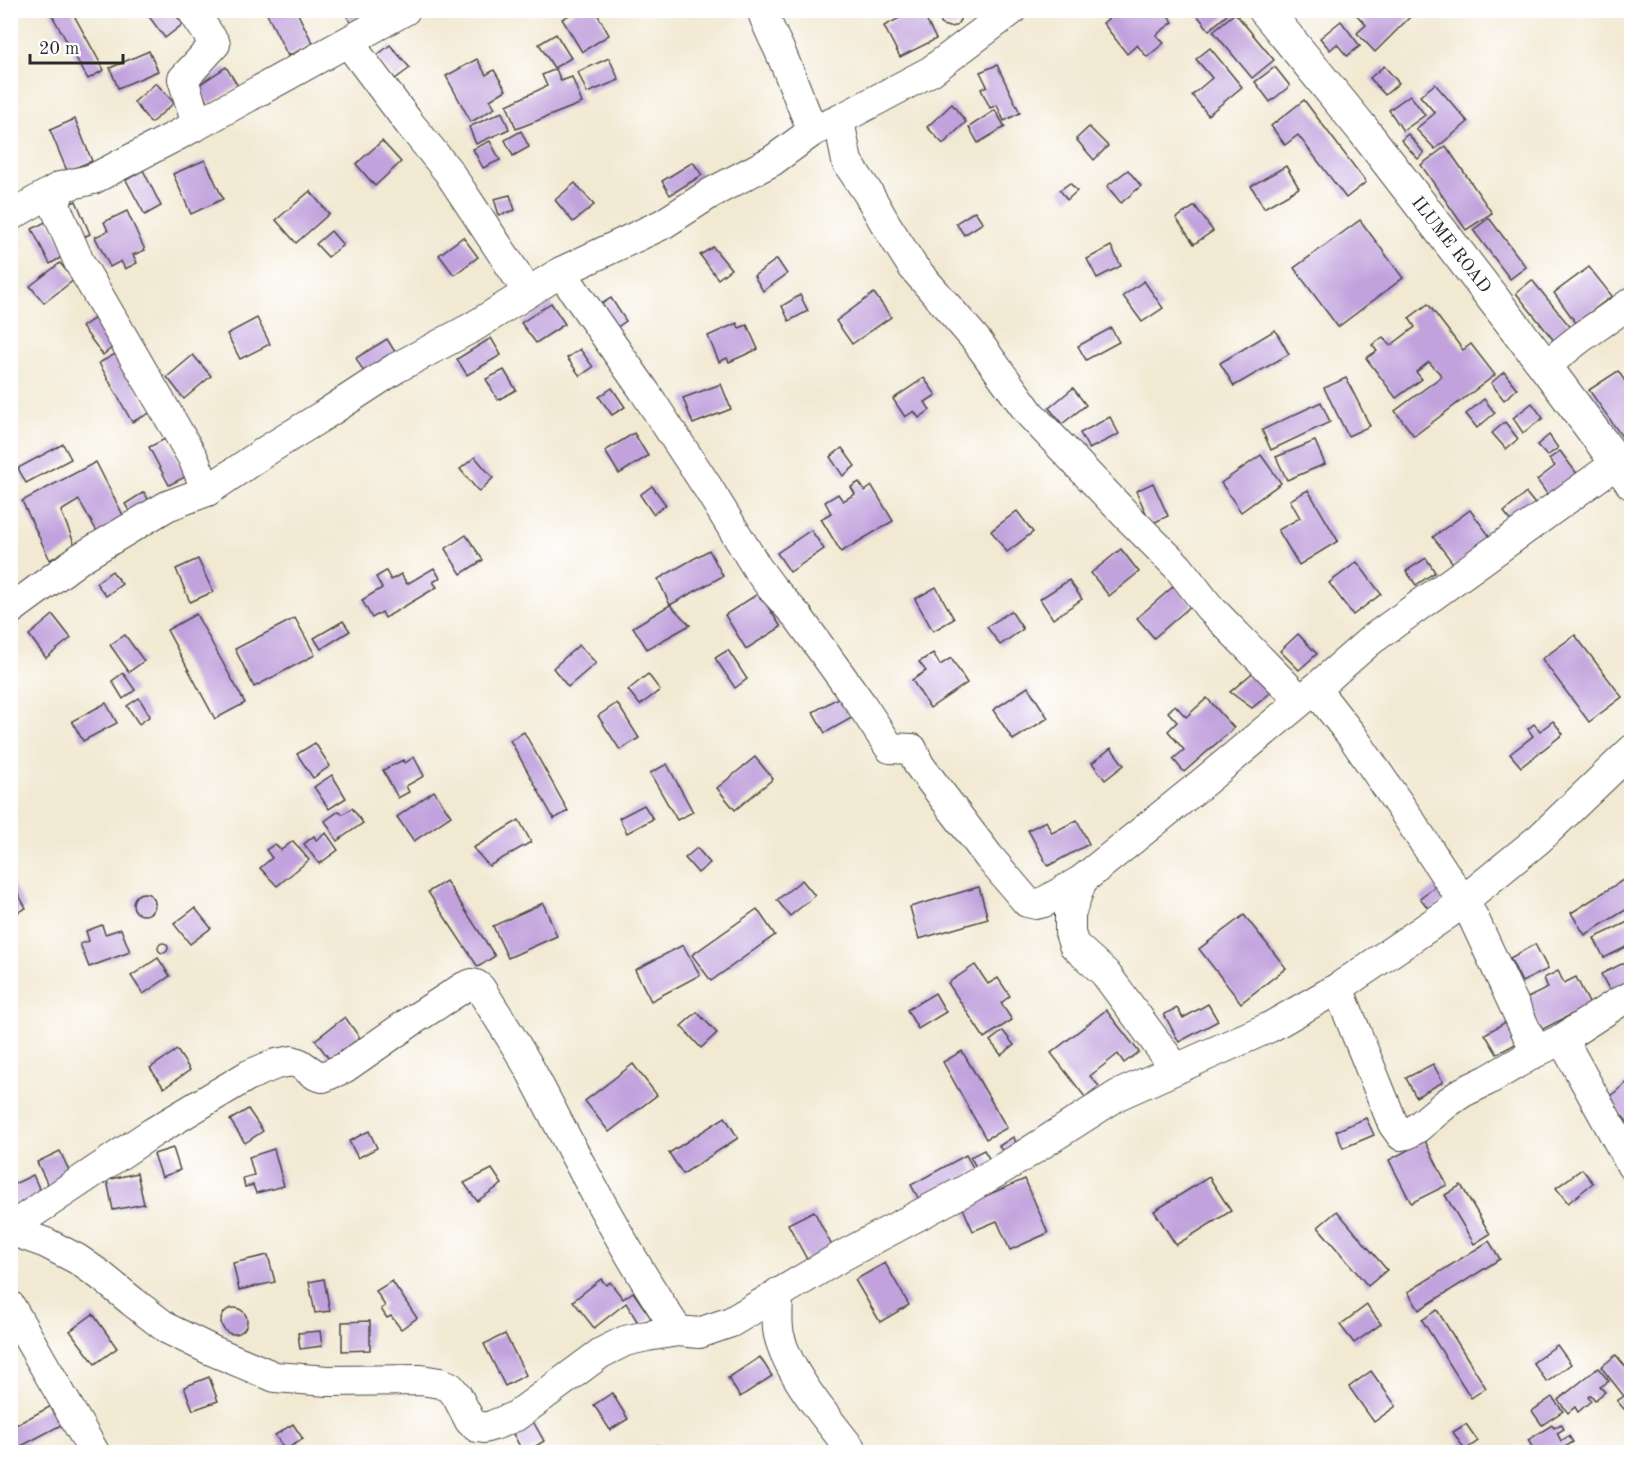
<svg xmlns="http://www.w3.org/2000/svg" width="1642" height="1463" font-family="'Old Standard TT',serif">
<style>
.building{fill:#c1a2dd}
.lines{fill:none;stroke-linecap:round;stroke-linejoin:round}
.minor-casing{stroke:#494844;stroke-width:32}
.tertiary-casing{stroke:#494844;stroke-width:35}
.minor{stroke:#fff;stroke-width:30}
.tertiary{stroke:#fff;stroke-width:33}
.labels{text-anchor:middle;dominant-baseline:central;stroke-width:5;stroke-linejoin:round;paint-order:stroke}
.street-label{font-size:18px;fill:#2b2b2b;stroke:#fff}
</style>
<rect width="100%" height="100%" fill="#fff"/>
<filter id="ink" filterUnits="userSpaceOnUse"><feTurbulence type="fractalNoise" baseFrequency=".0167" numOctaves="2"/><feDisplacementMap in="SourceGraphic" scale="12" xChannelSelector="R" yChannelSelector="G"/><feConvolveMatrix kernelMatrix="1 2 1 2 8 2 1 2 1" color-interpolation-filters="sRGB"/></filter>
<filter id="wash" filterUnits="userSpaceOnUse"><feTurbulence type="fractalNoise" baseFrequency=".008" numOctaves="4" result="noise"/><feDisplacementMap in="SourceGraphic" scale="24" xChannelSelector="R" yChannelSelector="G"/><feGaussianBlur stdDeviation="1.35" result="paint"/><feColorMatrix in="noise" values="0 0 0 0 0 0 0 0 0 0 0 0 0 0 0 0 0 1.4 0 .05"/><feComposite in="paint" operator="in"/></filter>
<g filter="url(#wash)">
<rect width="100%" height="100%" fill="#f2e9d3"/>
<g id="blocks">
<g class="building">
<path d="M49,10h22l33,60 -16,9z"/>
<path d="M144,10h28l11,14 -18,14z"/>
<path d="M265,10h31l17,34 -25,12z"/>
<path d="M344,10h38l-27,20z"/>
<path d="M487,10h14l-11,6z"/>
<path d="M578,10h17l14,25 -27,17 -20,-33z"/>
<path d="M915,10h6l15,29 -36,18 -16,-31z"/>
<path d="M940,10h19l2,6 -1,4 -4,6 -7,1 -3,-1 -4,-1 -3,-7z"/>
<path d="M1119,10h45l9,12 -17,13 8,8 -17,14 -10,-12 -10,9 -24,-31z"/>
<path d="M1193,10h40l-24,20z"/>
<path d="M1352,10h55l5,5 -37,37 -18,-19 9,-8z"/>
<path d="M1235,13l39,47 -22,18 -39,-47z"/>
<path d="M1341,21l19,25 -13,10 -10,-12 -7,6 -10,-12z"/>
<path d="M556,34l15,24 -17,10 -15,-24z"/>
<path d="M390,45l20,23 -15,11 -19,-23z"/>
<path d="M1210,48l32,39 -34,28 -16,-20 20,-17 -16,-19z"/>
<path d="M149,51l9,20 -40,17 -8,-20z"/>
<path d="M609,58l10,22 -32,13 -9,-21z"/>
<path d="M477,59l9,16 8,-5 12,20 -16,10 5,8 -24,14 -25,-46z"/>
<path d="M997,65l23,48 -16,8 -7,-16 -7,3 -9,-19 6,-3 -7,-14z"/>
<path d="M1384,66l15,17 -14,12 -15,-17z"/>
<path d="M226,67l12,19 -29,18 -12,-18z"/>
<path d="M1275,67l15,19 -20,16 -15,-20z"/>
<path d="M556,69l5,12 11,-4 10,26 -66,26 -9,-24 40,-19 -5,-11z"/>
<path d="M156,83l18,20 -23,20 -17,-21z"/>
<path d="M1435,84l33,38 -33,27 -19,-20 19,-16 -15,-17z"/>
<path d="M1410,95l15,20 -22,16 -14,-21z"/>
<path d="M1304,100l62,82 -20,16 -48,-63 -13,10 -14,-19z"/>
<path d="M952,104l14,18 -23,22 -16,-17z"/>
<path d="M995,110l10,17 -27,16 -9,-16z"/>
<path d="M502,112l7,17 -33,15 -7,-17z"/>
<path d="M75,119l17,42 -25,10 -17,-41z"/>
<path d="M1089,127l19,19 -14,14 -18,-21z"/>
<path d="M521,131l8,16 -16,9 -8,-16z"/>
<path d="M1408,134l16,19 -6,6 -17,-19z"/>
<path d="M382,141l19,21 -26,24 -19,-22z"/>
<path d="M490,141l10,19 -17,8 -10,-19z"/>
<path d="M1446,146l46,67 -26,17 -45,-65z"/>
<path d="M205,160l18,39 -32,15 -18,-40z"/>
<path d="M693,162l9,13 -32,20 -8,-14z"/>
<path d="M1286,166l13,22 -35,20 -13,-22z"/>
<path d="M143,170l18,36 -16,9 -19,-35z"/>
<path d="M1128,170l13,16 -20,17 -14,-17z"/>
<path d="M575,183l19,22 -21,17 -18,-22z"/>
<path d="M1070,183l7,8 -10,9 -7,-10z"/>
<path d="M310,191l19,23 -33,29 -20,-23z"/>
<path d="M510,195l5,15 -16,5 -5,-16z"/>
<path d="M76,201l14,33 -13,6 -15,-33z"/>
<path d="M1195,206l18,25 -19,13 -18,-26z"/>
<path d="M127,211l18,39 -12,5 4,8 -12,6 -4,-8 -11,6 -15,-30 13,-6 -4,-9z"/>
<path d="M975,211l8,12 -19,12 -8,-12z"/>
<path d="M1489,218l37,49 -16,12 -37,-49z"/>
<path d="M49,220l18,34 -17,10 -18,-35z"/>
<path d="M1360,220l43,58 -65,49 -44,-59z"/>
<path d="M331,231l12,14 -15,12 -12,-13z"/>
<path d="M463,237l15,20 -24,18 -15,-20z"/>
<path d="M1111,246l10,20 -24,12 -10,-19z"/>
<path d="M713,247l18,22 -13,10 -18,-24z"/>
<path d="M777,259l10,15 -24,17 -9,-15z"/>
<path d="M60,263l14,17 -30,23 -14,-17z"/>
<path d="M1589,267l23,29 -36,27 -22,-30z"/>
<path d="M1532,280l40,49 -17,13 -39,-49z"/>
<path d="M1144,281l19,27 -21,14 -19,-26z"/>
<path d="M874,293l17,24 -39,27 -16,-23z"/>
<path d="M800,295l8,16 -19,10 -7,-15z"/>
<path d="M611,298l15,23 -13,9 -15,-24z"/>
<path d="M551,303l14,21 -29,19 -15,-20z"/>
<path d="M1428,304l35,46 8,-6 24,31 -81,61 -19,-25 47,-35 -13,-14 -13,10 6,7 -26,19 -30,-40 11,-7 -5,-6 11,-8 7,9 25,-19 -6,-9z"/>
<path d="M98,316l20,27 -15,12 -21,-28z"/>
<path d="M257,318l13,26 -30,15 -13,-25z"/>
<path d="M737,323l2,5 8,-3 11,24 -29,13 -2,-4 -8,4 -11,-26z"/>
<path d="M1111,328l8,14 -33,18 -8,-14z"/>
<path d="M1275,330l14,24 -55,32 -14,-23z"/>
<path d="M491,338l10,17 -34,20 -10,-16z"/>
<path d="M387,339l10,16 -32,19 -9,-16z"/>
<path d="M580,349l13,18 -13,9 -13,-18z"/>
<path d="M117,353l33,60 -18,9 -33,-59z"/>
<path d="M193,355l18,21 -27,23 -17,-22z"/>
<path d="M504,370l12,20 -18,10 -12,-21z"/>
<path d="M1618,371l14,20v60l-43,-61z"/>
<path d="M1504,372l13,17 -13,11 -13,-17z"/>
<path d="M924,378l12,17 -11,7 5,8 -11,8 -5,-7 -9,6 -12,-18z"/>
<path d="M1346,378l24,48 -22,10 -24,-48z"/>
<path d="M721,384l10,25 -38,15 -10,-26z"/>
<path d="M612,388l13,19 -13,8 -13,-18z"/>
<path d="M1073,388l13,17 -24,19 -13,-16z"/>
<path d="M1484,399l11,14 -18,15 -11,-14z"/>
<path d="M1321,402l9,20 -59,28 -9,-20z"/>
<path d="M1532,403l11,15 -20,15 -10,-15z"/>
<path d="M1110,417l9,17 -30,15 -9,-16z"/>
<path d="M1505,422l13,17 -12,10 -14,-16z"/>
<path d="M634,433l14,23 -29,18 -14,-23z"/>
<path d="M1549,435l9,13 -11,8 -10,-11z"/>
<path d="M167,438l20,38 -18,9 -20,-38z"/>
<path d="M1315,441l10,23 -38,16 -11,-23z"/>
<path d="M63,444l8,15 -45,24 -8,-15z"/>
<path d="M842,448l13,18 -12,10 -13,-19z"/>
<path d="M1560,451l24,32 -29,22 -18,-25 18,-14 -6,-7z"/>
<path d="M1261,455l20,28 -40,29 -20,-29z"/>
<path d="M475,457l18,21 -14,14 -19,-23z"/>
<path d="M96,462l30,59 -27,14 -20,-35 -18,11 14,34 -25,15 -28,-59z"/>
<path d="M859,482l6,9 7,-5 21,35 -52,31 -20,-33 10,-6 -6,-11 13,-8 5,7 12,-7 -4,-7z"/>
<path d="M1153,483l15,33 -17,8 -15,-33z"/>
<path d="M652,486l14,19 -13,9 -13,-19z"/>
<path d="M1308,490l30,51 -39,24 -21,-35 22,-12 -10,-18z"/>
<path d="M144,492l8,14 -18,13 -9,-15z"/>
<path d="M1526,493l13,16 -22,19 -13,-16z"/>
<path d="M1470,510l21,28 -36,28 -22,-29z"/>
<path d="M1017,511l16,21 -26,20 -16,-21z"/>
<path d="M811,530l13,19 -34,23 -13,-19z"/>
<path d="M466,535l17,25 -22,14 -16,-25z"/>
<path d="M1121,549l18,23 -30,24 -18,-23z"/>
<path d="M709,550l14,26 -53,29 -12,-26z"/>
<path d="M1426,558l9,14 -19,13 -10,-14z"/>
<path d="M198,559l15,33 -23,10 -14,-33z"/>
<path d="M1357,562l24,32 -28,21 -24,-32z"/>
<path d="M434,568l6,10 -7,4 4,5 -52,31 -3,-6 -10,6 -10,-18 20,-12 -6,-11 10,-6 5,9 10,-6 6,10z"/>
<path d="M112,571l10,13 -16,12 -10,-13z"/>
<path d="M1069,580l13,19 -29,20 -13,-20z"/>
<path d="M1175,585l17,20 -38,33 -17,-20z"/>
<path d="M936,587l18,32 -21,12 -18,-32z"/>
<path d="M759,593l22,34 -35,22 -21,-34z"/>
<path d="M670,605l20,20 -43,24 -14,-22z"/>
<path d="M1011,611l12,18 -23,16 -13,-18z"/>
<path d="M196,614l49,89 -30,16 -48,-89z"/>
<path d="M53,615l18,23 -25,20 -17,-23z"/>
<path d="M295,618l20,37 -61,32 -19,-38z"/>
<path d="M343,621l7,10 -29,18 -7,-11z"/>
<path d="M1298,634l19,20 -18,16 -19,-19z"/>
<path d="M125,635l19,26 -15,11 -19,-27z"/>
<path d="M1575,635l47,62 -33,25 -47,-63z"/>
<path d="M579,645l17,18 -28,24 -15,-19z"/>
<path d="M728,650l19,29 -12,9 -20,-30z"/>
<path d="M933,653l7,12 11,-7 16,25 -37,25 -18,-28 14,-9 -7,-9z"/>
<path d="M1257,669l17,21 -22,18 -22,-16z"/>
<path d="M123,673l12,17 -12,9 -11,-18z"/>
<path d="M648,674l12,16 -20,15 -12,-15z"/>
<path d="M1028,687l20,31 -35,22 -20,-30z"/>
<path d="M843,695l12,21 -30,17 -12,-21z"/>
<path d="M139,698l11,18 -11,8 -12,-18z"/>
<path d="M1207,698l27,30 -50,44 -11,-13 11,-9 -16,-19 9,-9 -9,-10 7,-7 11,12z"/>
<path d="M106,703l11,20 -34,18 -11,-20z"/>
<path d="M617,703l22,35 -19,12 -22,-34z"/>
<path d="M1553,721l10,13 -42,33 -11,-13 23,-18 -5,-7 6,-5 6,7z"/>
<path d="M524,732l44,79 -14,8 -44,-79z"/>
<path d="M315,743l15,23 -17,12 -16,-24z"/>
<path d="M1111,748l13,17 -19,15 -13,-17z"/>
<path d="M414,757l10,19 -18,10 3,6 -11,6 -15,-28 20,-10 2,3z"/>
<path d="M755,757l18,22 -38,31 -18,-22z"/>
<path d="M667,764l26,48 -16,8 -27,-47z"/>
<path d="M332,775l14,23 -17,11 -15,-22z"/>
<path d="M434,791l17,25 -37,25 -17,-24z"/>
<path d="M644,805l9,14 -26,14 -8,-15z"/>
<path d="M352,808l11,15 -26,18 -12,-20 14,-10 4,3z"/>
<path d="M519,820l12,22 -42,24 -16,-18z"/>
<path d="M1077,820l12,24 -41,22 -20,-36 18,-9 6,12z"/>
<path d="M326,833l12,17 -19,14 -15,-20 10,-8 2,4z"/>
<path d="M293,841l16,19 -32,26 -17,-18 12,-10 -6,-8 9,-6 6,6z"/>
<path d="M697,848l13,15 -12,10 -13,-15z"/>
<path d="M10,879l16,29 -16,8z"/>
<path d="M802,880l13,16 -25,20 -13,-16z"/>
<path d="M1623,880l9,13v13l-47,29 -14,-22z"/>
<path d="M446,881l49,75 -17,11 -50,-75z"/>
<path d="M1437,885l10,13 -16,14 -11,-14z"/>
<path d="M979,887l9,32 -69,20 -9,-32z"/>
<circle cx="144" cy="904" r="11"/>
<path d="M543,903l14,33 -49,22 -15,-32z"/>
<path d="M195,908l16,20 -21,16 -16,-20z"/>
<path d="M757,909l18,26 -64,46 -19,-26z"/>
<path d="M1244,915l42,53 -45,35 -42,-54z"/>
<path d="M1632,920v24l-28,14 -10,-20z"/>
<path d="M102,925l3,9 16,-5 9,23 -41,15 -9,-23 9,-3 -3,-10z"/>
<circle cx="163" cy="948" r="5"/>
<path d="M1535,944l13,25 -26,13 -12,-24z"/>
<path d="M683,945l17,30 -49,26 -16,-31z"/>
<path d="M158,958l12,18 -27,18 -12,-18z"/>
<path d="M1632,959v32l-18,8 -13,-25z"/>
<path d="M975,965l13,19 10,-6 12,18 -9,7 11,17 -28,18 -36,-55z"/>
<path d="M1558,971l6,12 12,-6 14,28 -49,25 -16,-31 23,-11 -4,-10z"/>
<path d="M935,993l11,19 -28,17 -11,-19z"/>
<path d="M1208,1004l10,17 -39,21 -15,-28 13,-6 6,10z"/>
<path d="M1106,1010l33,42 -15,11 -6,-9 -28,22 9,10 -14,11 -34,-44z"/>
<path d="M697,1012l20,21 -16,15 -20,-22z"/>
<path d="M345,1017l15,21 -30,22 -15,-20z"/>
<path d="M1509,1020l12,21 -24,13 -12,-20z"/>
<path d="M1003,1031l11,14 -13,10 -11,-14z"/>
<path d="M177,1050l13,20 -26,18 -14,-20z"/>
<path d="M962,1051l45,77 -21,11 -43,-77z"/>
<path d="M633,1064l24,31 -48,37 -24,-31z"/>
<path d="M1433,1064l10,18 -27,15 -10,-19z"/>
<path d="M1626,1083l6,7v30l-4,3 -20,-25z"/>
<path d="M248,1109l15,22 -18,12 -15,-23z"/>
<path d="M725,1117l13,21 -55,36 -14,-21z"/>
<path d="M1366,1118l8,17 -31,13 -7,-17z"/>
<path d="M369,1131l8,17 -19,10 -9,-17z"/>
<path d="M1013,1137l8,13 -14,8 -8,-12z"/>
<path d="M1425,1141l22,44 -36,18 -22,-43z"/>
<path d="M173,1148l7,22 -18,7 -8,-23z"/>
<path d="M274,1149l10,37 -28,7 -3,-8 -8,2 -2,-9 11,-3 -5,-18z"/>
<path d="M984,1150l9,15 -13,8 -10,-16z"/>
<path d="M60,1151l13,28 -23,10 -13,-27z"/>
<path d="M966,1155l9,16 -55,30 -9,-16z"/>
<path d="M492,1169l10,15 -25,17 -13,-18z"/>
<path d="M1582,1169l11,14 -25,20 -12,-15z"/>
<path d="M137,1173l7,31 -31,6 -6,-30z"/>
<path d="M33,1175l10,22 -33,15v-26z"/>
<path d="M1209,1177l22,34 -55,34 -22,-34z"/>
<path d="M1025,1179l23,54 -38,17 -13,-29 -24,10 -11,-25z"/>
<path d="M1461,1185l29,49 -16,10 -29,-49z"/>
<path d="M814,1211l21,41 -25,13 -22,-41z"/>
<path d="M1337,1211l50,59 -19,16 -50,-59z"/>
<path d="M1489,1241l11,18 -81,51 -11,-18z"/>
<path d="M268,1255l7,27 -36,8 -6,-27z"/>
<path d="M885,1263l24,42 -29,17 -25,-42z"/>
<path d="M324,1279l6,32 -15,2 -6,-31z"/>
<path d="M601,1279l5,6 4,-3 13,17 10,-7 18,26 -11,8 -14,-23 -32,25 -21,-27z"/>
<path d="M392,1281l25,37 -16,11 -10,-13 -4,2 -6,-9 4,-3 -9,-15z"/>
<path d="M1367,1305l14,19 -27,19 -14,-18z"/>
<circle cx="234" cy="1321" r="13"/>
<path d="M1437,1310l49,78 -15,10 -49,-78z"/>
<path d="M93,1314l24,34 -22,16 -25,-33z"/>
<path d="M370,1321v29l-28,1v-29z"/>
<path d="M320,1331l2,15 -22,3 -2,-16z"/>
<path d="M505,1334l21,41 -21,11 -21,-42z"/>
<path d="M1557,1345l14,19 -24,18 -14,-19z"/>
<path d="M1616,1355l16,20v30l-2,-1 -6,5 -7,-8 7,-5 -23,-29z"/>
<path d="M760,1357l12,19 -32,21 -12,-19z"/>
<path d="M1598,1368l11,13 -9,6 5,5 -10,8 -4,-5 -3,2 3,4 -13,11 -3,-5 -7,6 -10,-13z"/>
<path d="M1371,1371l25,35 -22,16 -25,-35z"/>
<path d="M209,1377l9,24 -25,9 -9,-23z"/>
<path d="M612,1393l16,26 -18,11 -16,-25z"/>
<path d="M1552,1397l11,14 -21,14 -10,-14z"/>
<path d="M55,1404l10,19 -55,29v-24z"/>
<path d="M531,1418l13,23 -18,11h-3l-12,-22z"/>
<path d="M293,1424l10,15 -18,11 -10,-15z"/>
<path d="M1466,1424l12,17 -13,9 -12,-18z"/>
<path d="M1561,1424l3,5 -7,4 4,8 8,-5 4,6 -8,5 2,3 -4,2h-28l-7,-12 24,-15 2,3z"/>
<path d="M657,1445l4,7h-17z"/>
</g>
</g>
</g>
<g filter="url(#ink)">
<use href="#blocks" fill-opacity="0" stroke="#494844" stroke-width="1.5"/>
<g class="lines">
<g class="minor-casing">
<g id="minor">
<path d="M192,10l23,34 -32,35 14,46"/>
<path d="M762,10c5,15 10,25 17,39 12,27 22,55 34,82"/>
<path d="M348,42l61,81 39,48 80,121"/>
<path d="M839,120l8,42 21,31 17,30 28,44 64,74 53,73 97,102 51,51 31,40 91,93"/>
<path d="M60,187l-5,19 24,56 114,196 14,33"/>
<path d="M10,216l50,-29 33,-8 104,-54 208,-115"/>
<path d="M561,272l84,120 63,96 49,80 14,19 27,30 63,87 29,44 22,1 7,16 70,92 38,45 9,2 8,-2 38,-22 118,-95 115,-96 56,-49 246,-177"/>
<path d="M1545,366l34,-27 53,-37"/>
<path d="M10,610l72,-53 85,-51 40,-15 62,-42 55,-34 72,-47 77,-41 88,-55 102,-48 48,-31 61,-32 41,-30 26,-11 92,-49 81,-61"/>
<path d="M1315,689l37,47 57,83 64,98 63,135"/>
<path d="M1082,880l-12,34v19l4,12 31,28 71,96 94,-42 68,-39 109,-74 92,-75 93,-89"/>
<path d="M1338,988l55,136 8,11 6,-1 10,-6 30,-25 16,-11 25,-12 48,-28 26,-13 57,-37 13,-6"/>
<path d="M1562,1039l70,127"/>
<path d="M10,1228l142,-95 97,-58 27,-11 16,-3 8,3 16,11 7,2 21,-9 69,-48 51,-33 8,-3 4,1 4,3c18,29 37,57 53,87 46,87 90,175 145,256"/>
<path d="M10,1230l36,13 31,16 23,16 33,27 35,27 43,21 64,27 53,4 93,-1 19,3 10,4 7,9 13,25 7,6 7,1 10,-3 22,-9 85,-63 24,-12 22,-5 31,-5 21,2 32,-11 111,-66 122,-65 51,-30 103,-66 58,-26"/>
<path d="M778,1293c0,14 -2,29 1,42 10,41 49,84 74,117"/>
<path d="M10,1306l84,146"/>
</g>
</g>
<g class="tertiary-casing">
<path id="tertiary" d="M1265,10l99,121 181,235 87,117"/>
</g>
<use href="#minor" class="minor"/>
<use href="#tertiary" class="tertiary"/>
</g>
</g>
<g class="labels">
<g class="street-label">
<text transform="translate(1451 245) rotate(52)">ILUME ROAD</text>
</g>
</g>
<rect width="1642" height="1463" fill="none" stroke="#fff" stroke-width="36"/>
<path d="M30 54v9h93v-9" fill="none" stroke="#2b2b2b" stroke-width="3"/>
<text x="39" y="54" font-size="18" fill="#2b2b2b" stroke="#ffffff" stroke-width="4.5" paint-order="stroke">20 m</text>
</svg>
